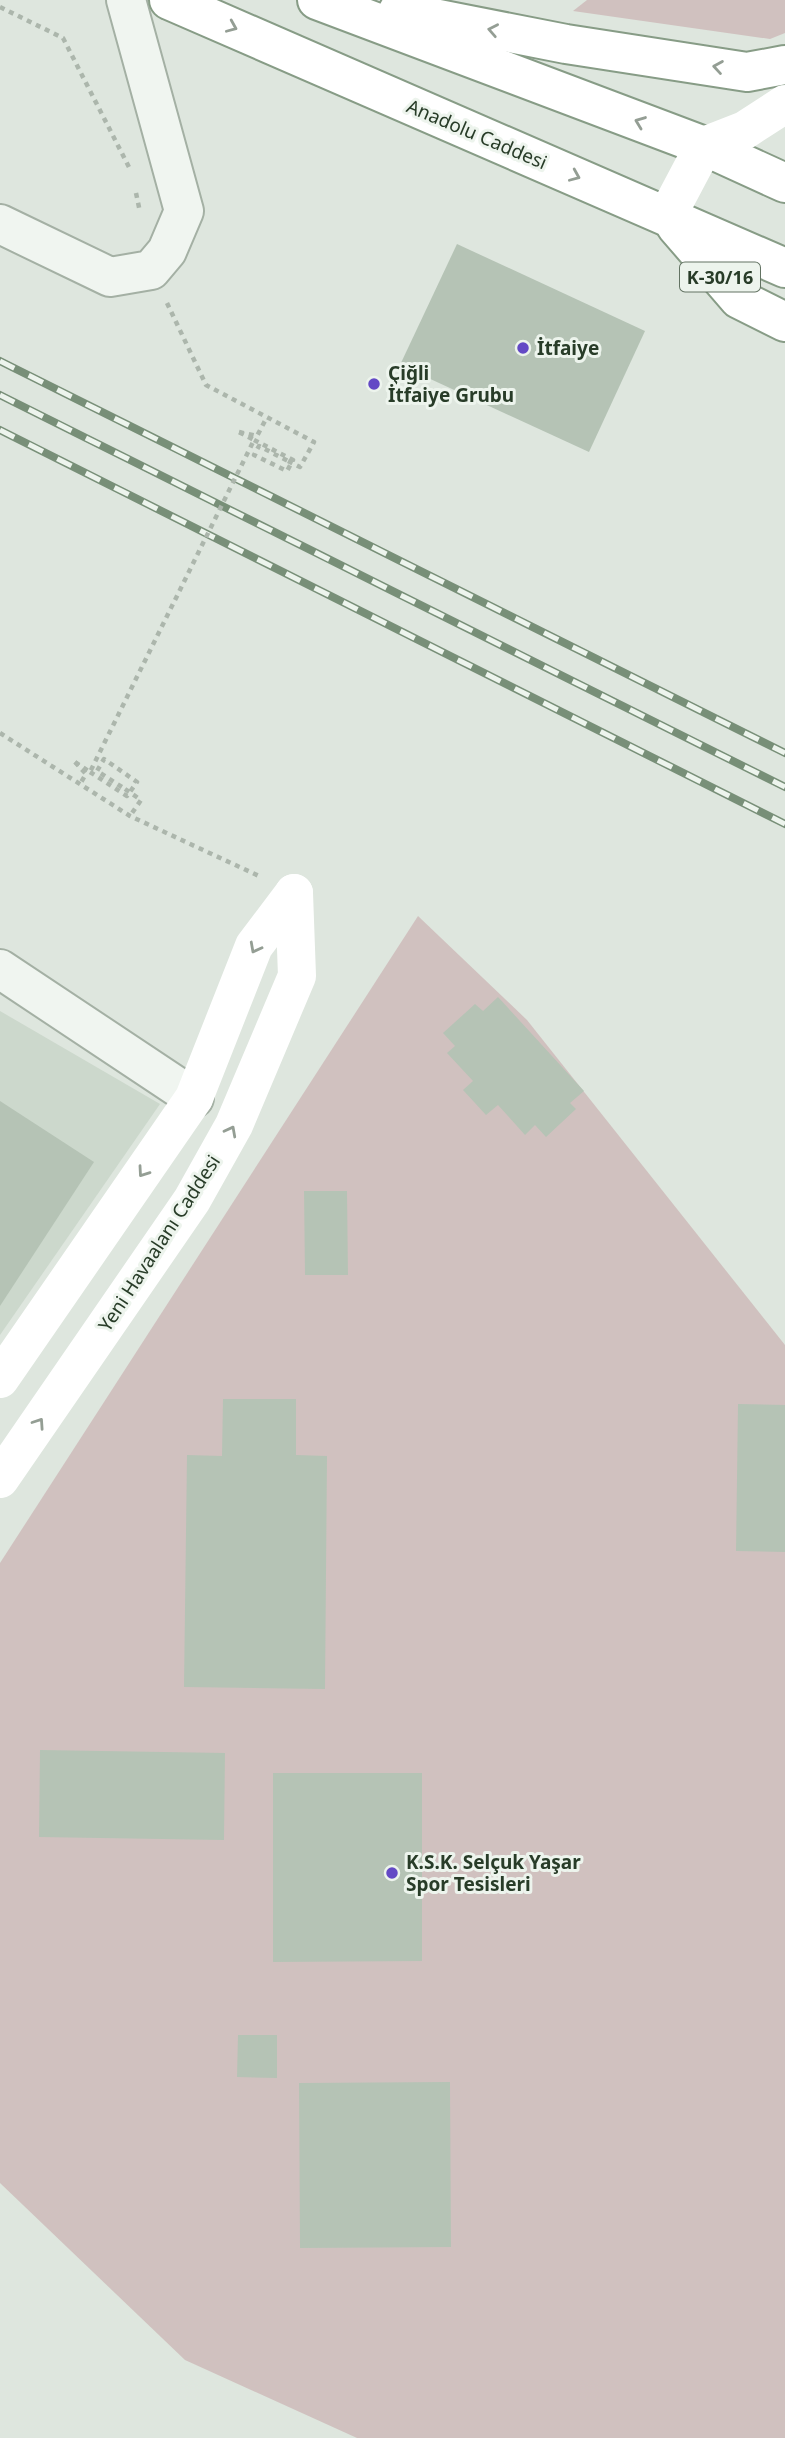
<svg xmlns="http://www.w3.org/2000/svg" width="785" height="2438" font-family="'Noto Sans',sans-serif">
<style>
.built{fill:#ccd8cc}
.green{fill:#d0c1bf}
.building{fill:#b5c3b5}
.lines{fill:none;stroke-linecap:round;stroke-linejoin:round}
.street-casing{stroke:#a4b0a4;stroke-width:42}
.highway-casing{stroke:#879c86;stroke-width:42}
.path{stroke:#acb6ac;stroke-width:4.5;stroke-dasharray:5 5;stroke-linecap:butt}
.street{stroke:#f0f5f0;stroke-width:38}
.secondary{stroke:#fff;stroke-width:38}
.highway{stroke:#fff;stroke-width:38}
.rail-casing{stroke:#788f78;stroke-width:8}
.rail{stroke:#edf4ed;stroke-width:5;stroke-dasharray:16;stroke-linecap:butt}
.path-bridge{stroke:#acb6ac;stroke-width:4.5;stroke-dasharray:5 5;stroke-linecap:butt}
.oneway{stroke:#949e94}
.poi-dot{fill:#6349c5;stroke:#edf4ed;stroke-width:2.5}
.labels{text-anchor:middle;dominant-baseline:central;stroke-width:6;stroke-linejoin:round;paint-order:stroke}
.shield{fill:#edf4ed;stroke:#637363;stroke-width:2}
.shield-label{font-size:18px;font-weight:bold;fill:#283c28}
.street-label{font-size:19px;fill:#283c28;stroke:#edf4ed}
.poi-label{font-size:19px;font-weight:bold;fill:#283c28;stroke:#edf4ed;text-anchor:start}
</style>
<rect width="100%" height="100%" fill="#dee6de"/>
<path class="built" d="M0,1011l160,93 -160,231z"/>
<g class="green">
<path d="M587,0h198v33l-15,6 -197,-28z"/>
<path d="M418,916l109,104 258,325v1093h-428l-172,-78 -185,-177v-620z"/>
</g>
<g class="building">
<path d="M457,244l188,87 -56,121 -189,-87z"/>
<path d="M498,997l86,94 -14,12 6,6 -30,28 -11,-12 -10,10 -27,-30 -12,10 -23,-25 10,-9 -26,-28 8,-7 -12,-13 32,-29 8,7z"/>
<path d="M0,1101l94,61 -94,144z"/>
<path d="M304,1191h43l1,84h-43z"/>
<path d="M223,1399h73v56l31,1 -2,233 -141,-2 3,-232 35,1z"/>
<path d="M738,1404l47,1v147l-49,-1z"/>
<path d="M40,1750l185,3 -1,87 -185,-3z"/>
<path d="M273,1773h149v188l-149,1z"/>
<path d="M238,2035h39v43l-40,-1z"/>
<path d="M450,2082l1,165 -151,1 -1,-165z"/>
</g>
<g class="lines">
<g class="street-casing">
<g id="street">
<path d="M0,224l110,53 41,-7 16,-19 17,-40 -58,-211"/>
<path d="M0,969l194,129"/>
</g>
</g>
<g class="highway-casing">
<g id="highway">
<path d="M169,0l616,268"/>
<path d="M317,0l387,146 81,37"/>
<path d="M398,11l168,33 181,28 38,-7"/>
<path d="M676,226l63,73 46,23"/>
</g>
</g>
<g class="path">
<path d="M0,7l63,31 68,133"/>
<path d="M136,193l4,19"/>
<path d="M167,303l39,82 108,57 -14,25 -12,-6"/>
<path d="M239,432l18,4 10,-19"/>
<path d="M0,733l130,83 129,60"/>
<path d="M75,762l11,12 -6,10"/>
<path d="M125,789l16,11 -11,16"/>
</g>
<use href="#street" class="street"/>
<g class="secondary">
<path d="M667,216l37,-70 41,-16 40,-26"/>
<path d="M0,1379l194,-281 60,-152 40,-53"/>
<path d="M0,1479l192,-279 42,-75 63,-149 -3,-83"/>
</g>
<use href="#highway" class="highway"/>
<g class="rail-casing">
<g id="rail">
<path d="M0,361l785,392"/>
<path d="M0,395l785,392"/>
<path d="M0,430l785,394"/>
</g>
</g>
<use href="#rail" class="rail"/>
<g class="path-bridge">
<path d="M254,440l39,20 -6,11 -33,-16 5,-9 29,15"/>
<path d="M75,762l15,10 164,-332 -15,-8"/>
<path d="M90,772l37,24 10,-14 -33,-23 -7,12 28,18"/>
</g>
</g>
<defs><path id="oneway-chevron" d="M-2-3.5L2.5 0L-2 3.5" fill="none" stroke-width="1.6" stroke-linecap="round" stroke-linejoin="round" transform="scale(1.75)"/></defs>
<g class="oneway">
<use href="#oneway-chevron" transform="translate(232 27) rotate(23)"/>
<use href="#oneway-chevron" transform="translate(493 30) rotate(-169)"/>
<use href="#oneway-chevron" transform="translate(718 67) rotate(-171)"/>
<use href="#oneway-chevron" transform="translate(640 122) rotate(-159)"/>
<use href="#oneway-chevron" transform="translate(575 176) rotate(23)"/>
<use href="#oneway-chevron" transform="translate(255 948) rotate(118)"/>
<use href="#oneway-chevron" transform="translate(231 1131) rotate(-62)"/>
<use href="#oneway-chevron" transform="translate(143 1172) rotate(125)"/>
<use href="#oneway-chevron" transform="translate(39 1423) rotate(-56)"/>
</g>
<g class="poi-dot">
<circle cx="523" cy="348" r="7"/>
<circle cx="374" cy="384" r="7"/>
<circle cx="392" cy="1873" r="7"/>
</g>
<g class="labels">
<rect class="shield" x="680" y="262.5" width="80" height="29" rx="5"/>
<g class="shield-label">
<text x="720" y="277">K-30/16</text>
</g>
<g class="street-label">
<text transform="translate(477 134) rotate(23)">Anadolu Caddesi</text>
<text transform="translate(159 1243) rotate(-57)">Yeni Havaalanı Caddesi</text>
</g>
<g class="poi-label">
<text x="537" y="348">İtfaiye</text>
<text x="388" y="373">Çiğli<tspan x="388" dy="22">İtfaiye Grubu</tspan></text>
<text x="406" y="1862">K.S.K. Selçuk Yaşar<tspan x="406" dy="22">Spor Tesisleri</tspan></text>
</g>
</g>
</svg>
